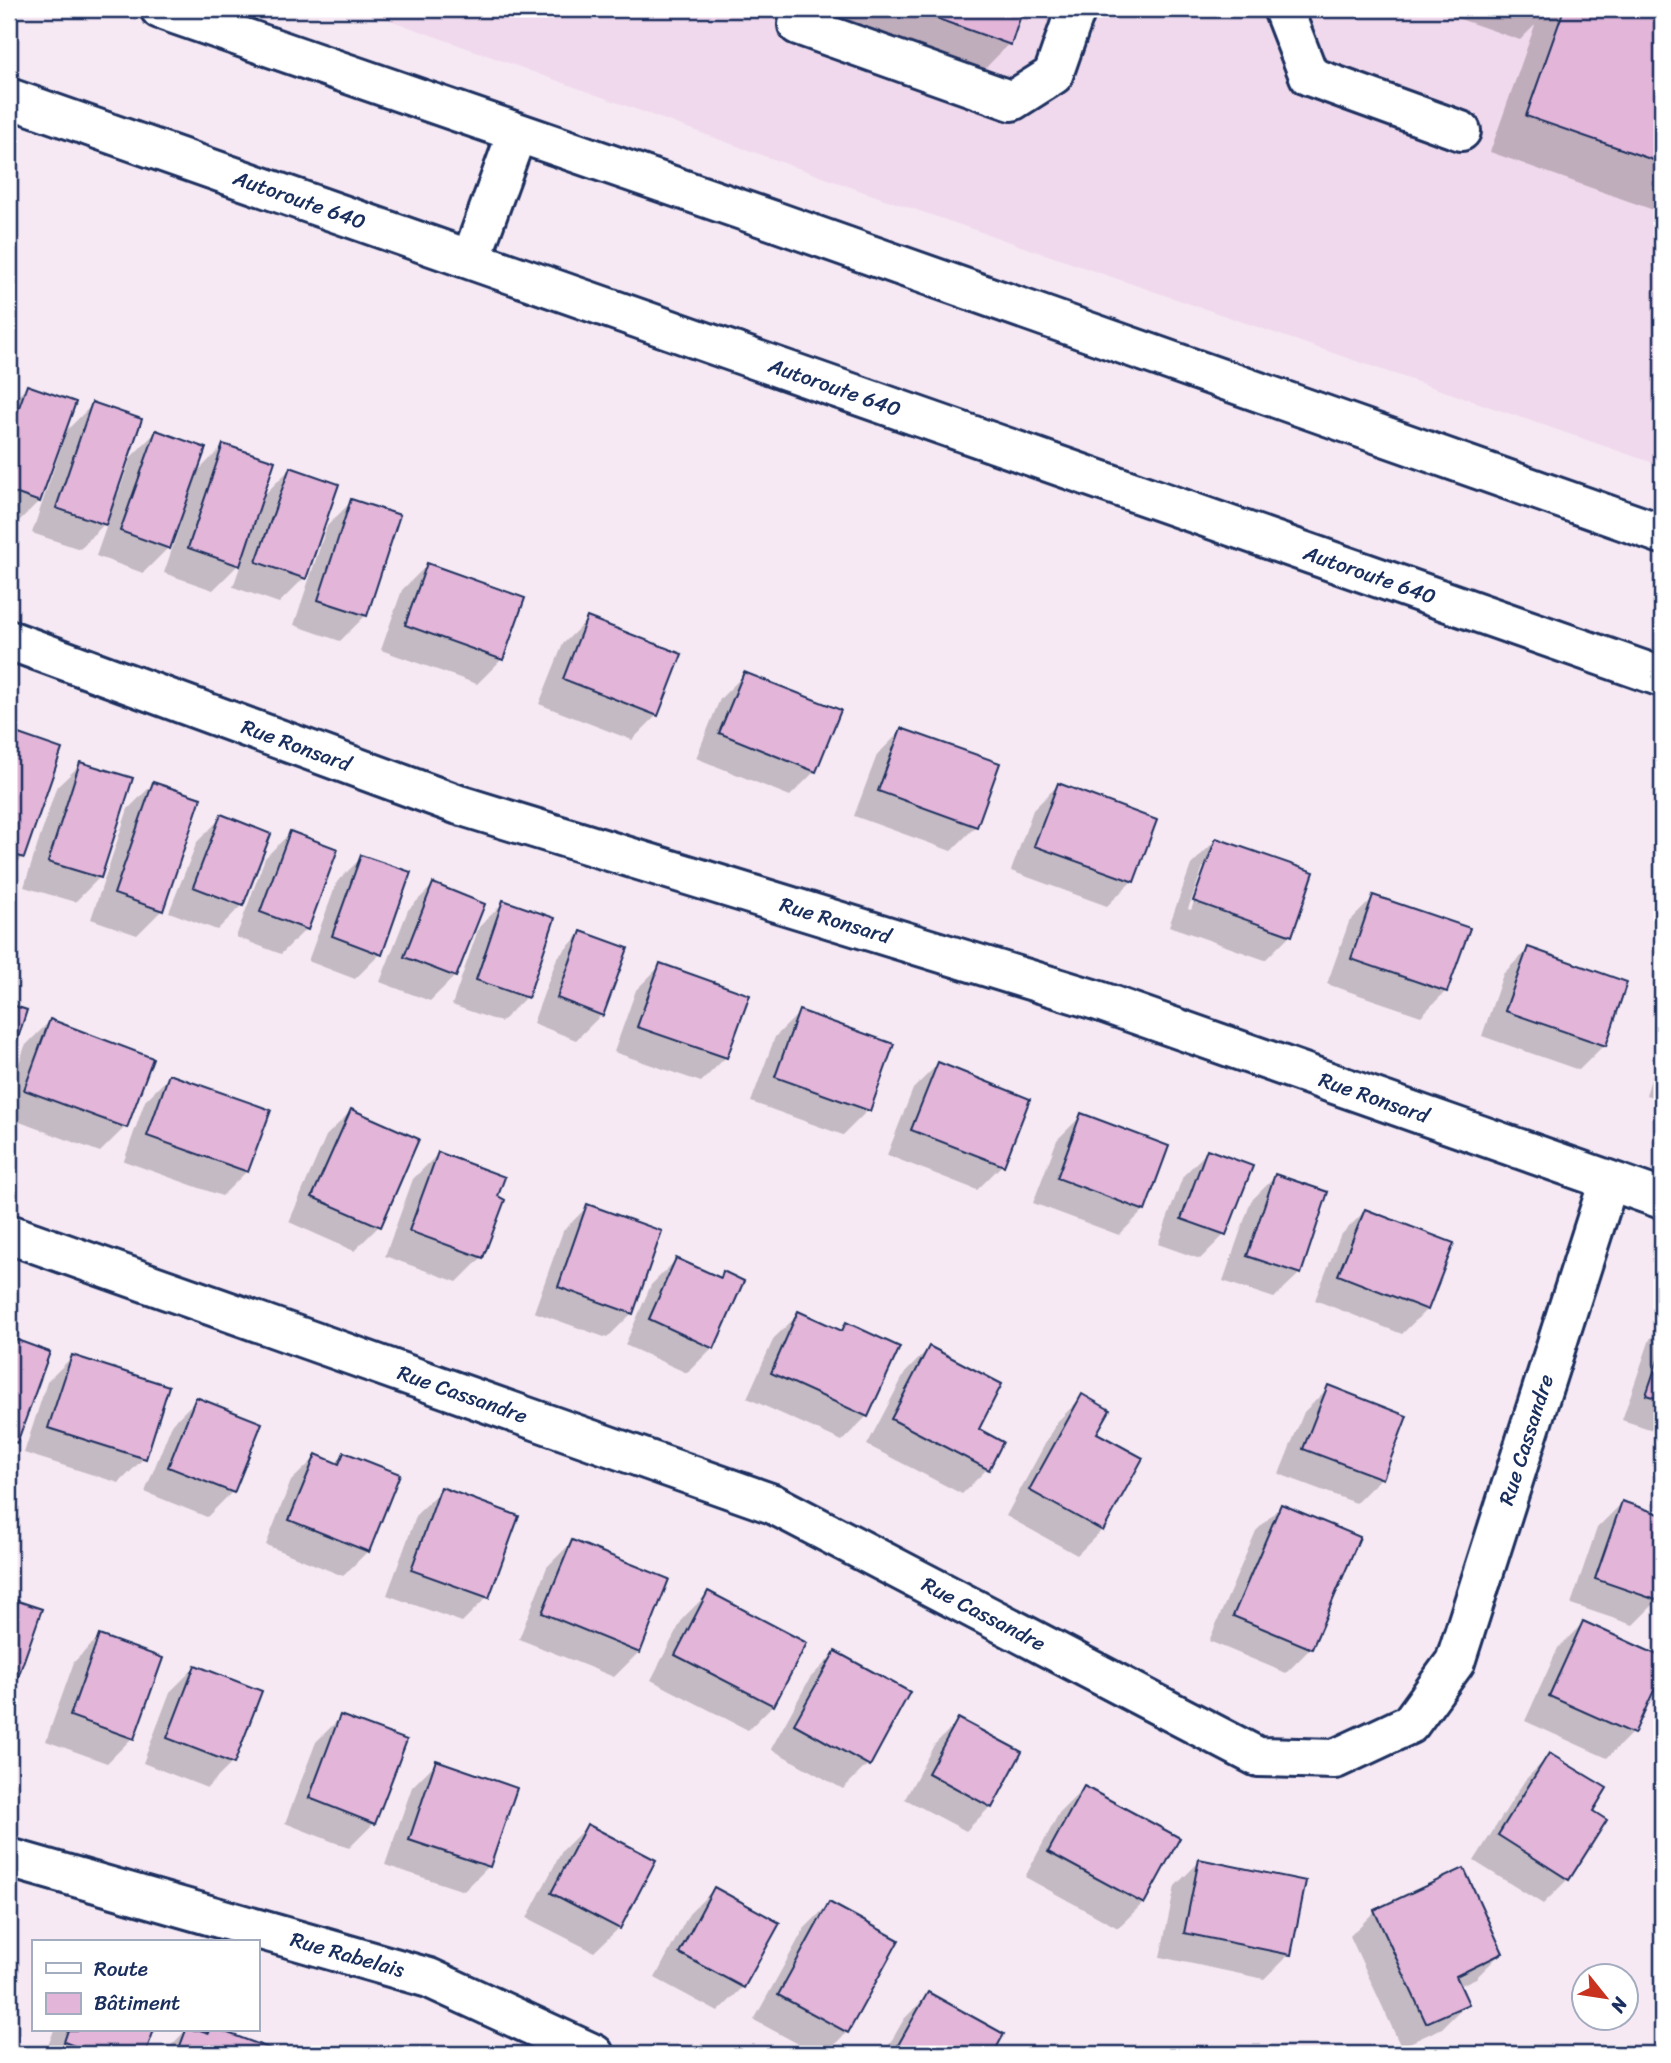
<svg xmlns="http://www.w3.org/2000/svg" width="1671" height="2063" font-family="Sriracha,sans-serif">
<style>
.built{fill:#f0d9ec}
.shadow{fill:#0003;fill-rule:evenodd}
.building{fill:#e2b5d9;stroke:#1b2f5e;stroke-width:2}
.lines{fill:none;stroke-linecap:round;stroke-linejoin:round}
.minor-casing{stroke:#1b2f5e;stroke-width:44}
.highway-casing{stroke:#1b2f5e;stroke-width:44}
.minor{stroke:#fff;stroke-width:38}
.highway{stroke:#fff;stroke-width:38}
.labels{text-anchor:middle;dominant-baseline:central;stroke-width:7;stroke-linejoin:round;paint-order:stroke}
.street-label{font-size:21px;fill:#1b2f5e;stroke:#fff}
</style>
<rect width="100%" height="100%" fill="#f6e9f4"/>
<filter id="ink" filterUnits="userSpaceOnUse"><feTurbulence type="fractalNoise" baseFrequency=".0143" numOctaves="2"/><feDisplacementMap in="SourceGraphic" scale="14" xChannelSelector="R" yChannelSelector="G"/><feConvolveMatrix kernelMatrix="1 2 1 2 8 2 1 2 1" color-interpolation-filters="sRGB"/></filter>
<g filter="url(#ink)">
<path class="built" d="M359,9h1303v457l-798,-274z"/>
<g class="shadow">
<path d="M813,9h208l-12,35 -47,48z"/>
<path d="M1431,9h231v204l-172,-61 45,-127 -15,15z"/>
<path d="M27,387l36,47 30,-30 22,90 3,1 13,-38 25,-25 38,43 29,-29 37,53 30,-30 14,109 -25,25 -46,-16 9,-26 -29,29 -49,-17 17,-51 -3,-2 -10,28 -25,25 -47,-17 13,-37 -29,30 -48,-16 32,-94 -3,-1 -22,63 -25,25 -5,-1v-120z"/>
<path d="M352,501l46,15 -33,100 -25,25 -46,-16 33,-99z"/>
<path d="M427,565l75,94 -25,25 -96,-34 21,-60z"/>
<path d="M588,619l69,96 -25,25 -93,-36 24,-60z"/>
<path d="M745,674l70,97 -25,25 -94,-38 24,-59z"/>
<path d="M902,730l74,96 -25,25 -97,-35 23,-61z"/>
<path d="M11,733l12,124 -14,14v-136z"/>
<path d="M81,764l19,113 -25,25 -51,-15 32,-99z"/>
<path d="M153,784l9,126 -25,25 -46,-16 37,-110z"/>
<path d="M1058,785l97,36 -23,60 -25,25 -96,-35 22,-61z"/>
<path d="M222,817l20,88 -25,25 -48,-18 28,-70z"/>
<path d="M290,833l16,96 -25,25 -45,-17 29,-79z"/>
<path d="M1216,840l74,95 -25,25 -96,-34 22,-61zM1203,867h4l-16,43 -3,-1z"/>
<path d="M362,857l18,97 -25,25 -47,-18 29,-79z"/>
<path d="M433,885l22,91 -25,25 -50,-19 28,-72z"/>
<path d="M1374,897l72,94 -25,25 -94,-32 22,-62z"/>
<path d="M504,902l22,95 -25,25 -49,-17 27,-78z"/>
<path d="M581,933l20,82 -25,25 -43,-17 24,-65z"/>
<path d="M1528,949l76,96 -25,25 -97,-34 21,-62z"/>
<path d="M661,965l65,92 -25,25 -87,-30 22,-62z"/>
<path d="M800,1012l68,98 -25,25 -92,-33 24,-65z"/>
<path d="M50,1021l101,38 -26,68 -25,25 -91,-34v-26l16,-46z"/>
<path d="M1662,1043v57l-16,-5z"/>
<path d="M938,1064l90,36 -26,65 -25,25 -90,-35 26,-66z"/>
<path d="M170,1076l77,95 -25,25 -98,-35 21,-60z"/>
<path d="M351,1111l66,29 -38,86 -25,25 -65,-29 37,-86z"/>
<path d="M1082,1115l62,95 -25,25 -86,-32 24,-63z"/>
<path d="M1208,1151l17,83 -25,25 -42,-15 25,-68z"/>
<path d="M438,1154l44,103 -25,25 -72,-26 28,-77z"/>
<path d="M1276,1176l50,17 -27,81 -25,24 -51,-17 28,-80z"/>
<path d="M588,1206l44,107 -25,25 -73,-26 29,-81z"/>
<path d="M1365,1211l62,98 -25,25 -87,-34 25,-64z"/>
<path d="M676,1260l42,19 6,-5 -12,74 -25,25 -62,-28 26,-60z"/>
<path d="M799,1314l40,18 7,-8 21,92 -25,25 -95,-43 27,-60z"/>
<path d="M1662,1327v106l-40,-13 28,-81z"/>
<path d="M9,1339l39,14 -33,89 -6,7z"/>
<path d="M929,1348l58,121 -25,25 -95,-49 38,-72z"/>
<path d="M72,1357l72,101 -25,25 -95,-30 23,-71z"/>
<path d="M1329,1387l52,91 -25,25 -77,-29 25,-62z"/>
<path d="M1082,1397l12,37 8,96 -25,25 -71,-39 51,-94z"/>
<path d="M197,1399l63,25 -28,68 -25,25 -62,-25 27,-68z"/>
<path d="M345,1454l23,97 -25,25 -77,-31 25,-64 25,-24 19,7z"/>
<path d="M442,1490l45,107 -25,25 -75,-27 30,-81z"/>
<path d="M1622,1503l40,14v70l-4,13 -25,25 -62,-21 26,-76z"/>
<path d="M1281,1506l30,142 -25,25 -77,-32 47,-110z"/>
<path d="M572,1542l67,110 -25,25 -95,-38 28,-72z"/>
<path d="M708,1593l65,112 -25,25 -97,-50 32,-62z"/>
<path d="M1583,1623l79,36v10l-30,64 -25,25 -82,-37 33,-73z"/>
<path d="M99,1637l33,101 -25,25 -61,-22 28,-79z"/>
<path d="M835,1653l33,111 -25,25 -72,-40 39,-71z"/>
<path d="M195,1667l65,25 -28,71 -25,25 -64,-25 27,-71z"/>
<path d="M341,1717l33,106 -25,25 -64,-25 31,-81z"/>
<path d="M959,1720l32,86 -25,25 -61,-32 29,-54z"/>
<path d="M1550,1755l40,56 -22,68 -25,25 -69,-43 51,-81z"/>
<path d="M437,1762l52,104 -25,25 -79,-26 27,-78z"/>
<path d="M1084,1788l59,115 -25,25 -93,-51 34,-64z"/>
<path d="M587,1826l32,102 -25,24 -67,-34 35,-67z"/>
<path d="M1200,1861l89,93 -25,25 -104,-22 15,-71z"/>
<path d="M714,1889l29,98 -25,25 -63,-34 34,-64z"/>
<path d="M829,1904l18,128 -22,22h-8l-63,-34 50,-91z"/>
<path d="M1375,1911l126,42 -25,25 -17,8 8,17 -25,25 -41,19 -51,-111z"/>
<path d="M929,1994l73,40 -11,20h-107l20,-35z"/>
<path d="M54,2030h98l-9,24h-98z"/>
<path d="M186,2030h10l11,4 4,-4h4l64,24h-116z"/>
</g>
<g class="building">
<path d="M910,9h113l-12,36z"/>
<path d="M1564,9h98v154l-136,-47z"/>
<path d="M27,385l49,17 -36,100 -31,-11v-56z"/>
<path d="M92,402l50,17 -36,106 -50,-17z"/>
<path d="M156,430l50,18 -36,101 -50,-18z"/>
<path d="M223,444l52,17 -35,105 -52,-18z"/>
<path d="M290,467l49,17 -33,95 -50,-17z"/>
<path d="M351,499l49,16 -33,101 -49,-16z"/>
<path d="M427,563l98,35 -22,62 -98,-35z"/>
<path d="M587,617l95,37 -24,62 -95,-37z"/>
<path d="M744,672l97,38 -25,62 -97,-39z"/>
<path d="M901,728l99,35 -23,64 -99,-36z"/>
<path d="M10,731l52,18 -38,109 -15,-5z"/>
<path d="M80,762l53,16 -32,100 -53,-16z"/>
<path d="M153,782l48,16 -38,113 -49,-17z"/>
<path d="M1058,783l99,37 -23,62 -100,-36z"/>
<path d="M221,814l50,20 -28,72 -50,-19z"/>
<path d="M290,831l48,18 -30,81 -48,-18z"/>
<path d="M1216,838l98,34 -22,64 -99,-35z"/>
<path d="M361,855l50,17 -29,83 -50,-19z"/>
<path d="M433,883l52,21 -29,73 -52,-20z"/>
<path d="M1373,895l97,33 -23,64 -96,-33z"/>
<path d="M503,900l52,18 -27,80 -52,-18z"/>
<path d="M581,931l47,17 -25,68 -46,-18z"/>
<path d="M1528,947l99,35 -21,64 -101,-35z"/>
<path d="M660,963l90,32 -23,63 -90,-31z"/>
<path d="M9,1004l18,6 -18,56z"/>
<path d="M799,1010l95,34 -24,67 -95,-34z"/>
<path d="M50,1019l103,39 -26,70 -103,-38z"/>
<path d="M938,1062l92,37 -26,67 -93,-36z"/>
<path d="M169,1074l102,36 -23,62 -101,-36z"/>
<path d="M351,1109l68,30 -38,88 -69,-30z"/>
<path d="M1081,1113l88,33 -24,65 -88,-33z"/>
<path d="M1207,1149l46,17 -27,69 -45,-16z"/>
<path d="M438,1152l67,25 -7,19 7,4 -22,58 -74,-27z"/>
<path d="M1275,1174l53,18 -27,82 -54,-18z"/>
<path d="M587,1204l75,27 -29,83 -75,-27z"/>
<path d="M1365,1209l89,34 -26,67 -90,-35z"/>
<path d="M676,1258l45,20 2,-7 21,10 -30,68 -65,-30z"/>
<path d="M798,1311l44,20 4,-9 54,25 -32,70 -97,-44z"/>
<path d="M9,1337l41,15 -33,91 -8,-3z"/>
<path d="M929,1346l73,38 -23,45 24,13 -14,28 -98,-51z"/>
<path d="M1662,1348v52l-16,-5z"/>
<path d="M72,1355l97,31 -23,73 -98,-31z"/>
<path d="M1328,1385l79,31 -24,63 -80,-30z"/>
<path d="M1082,1394l28,16 -13,23 46,25 -40,73 -74,-41z"/>
<path d="M196,1397l66,26 -28,70 -66,-26z"/>
<path d="M344,1452l56,22 -31,78 -80,-32 27,-66 23,10z"/>
<path d="M441,1487l78,29 -30,82 -78,-28z"/>
<path d="M1622,1501l40,14v77l-3,9 -64,-22z"/>
<path d="M1281,1504l79,33 -48,112 -79,-33z"/>
<path d="M572,1540l97,39 -29,74 -98,-40z"/>
<path d="M708,1591l99,52 -33,63 -99,-51z"/>
<path d="M9,1598l33,11 -33,94z"/>
<path d="M1583,1621l79,36v16l-28,61 -85,-38z"/>
<path d="M99,1635l64,23 -29,81 -64,-23z"/>
<path d="M835,1651l75,41 -40,74 -76,-42z"/>
<path d="M195,1665l67,26 -28,73 -67,-26z"/>
<path d="M340,1715l67,25 -32,84 -66,-26z"/>
<path d="M958,1718l64,34 -30,56 -64,-35z"/>
<path d="M1549,1753l58,35 -14,23 14,9 -38,60 -71,-45z"/>
<path d="M436,1760l81,28 -27,79 -81,-27z"/>
<path d="M1084,1786l96,52 -36,66 -96,-52z"/>
<path d="M587,1824l69,36 -36,69 -69,-36z"/>
<path d="M1199,1859l107,22 -15,74 -107,-22z"/>
<path d="M1464,1868l39,85 -47,23 13,28 -43,19 -52,-113z"/>
<path d="M714,1887l66,36 -36,65 -65,-35z"/>
<path d="M829,1902l70,38 -51,93 -70,-38z"/>
<path d="M928,1992l76,42 -11,20h-100z"/>
<path d="M68,2030h86l-9,24h-50l-31,-12z"/>
<path d="M186,2030h14l9,3 1,-3h10l62,23 -105,1z"/>
</g>
<g class="lines">
<g class="minor-casing">
<g id="minor">
<path d="M803,9l-5,16 214,76 41,-26 23,-66"/>
<path d="M1283,9l26,67 152,55"/>
<path d="M471,259l46,-126"/>
<path id="s1" d="M9,640l450,165 640,196 563,198"/>
<path id="s2" d="M9,1234l764,270 485,253 77,2 75,-35 45,-62 154,-481"/>
<path id="s3" d="M9,1858l420,120 165,76"/>
</g>
</g>
<g class="highway-casing">
<g id="highway">
<path d="M160,9l614,212 888,313"/>
<path id="s4" d="M9,98l1653,579"/>
</g>
</g>
<use href="#minor" class="minor"/>
<use href="#highway" class="highway"/>
</g>
</g>
<g class="labels">
<g class="street-label">
<text stroke="none"><textPath href="#s4" startOffset="308">Autoroute 640</textPath></text>
<text stroke="none"><textPath href="#s4" startOffset="875">Autoroute 640</textPath></text>
<text stroke="none"><textPath href="#s4" startOffset="1442">Autoroute 640</textPath></text>
<text stroke="none"><textPath href="#s1" startOffset="306">Rue Ronsard</textPath></text>
<text stroke="none"><textPath href="#s1" startOffset="873">Rue Ronsard</textPath></text>
<text stroke="none"><textPath href="#s1" startOffset="1440">Rue Ronsard</textPath></text>
<text stroke="none"><textPath href="#s2" startOffset="481">Rue Cassandre</textPath></text>
<text stroke="none"><textPath href="#s2" startOffset="1827">Rue Cassandre</textPath></text>
<text stroke="none"><textPath href="#s2" startOffset="1048">Rue Cassandre</textPath></text>
<text stroke="none"><textPath href="#s3" startOffset="352">Rue Rabelais</textPath></text>
</g>
</g>
<rect width="1671" height="2063" fill="none" stroke="#fff" stroke-width="35"/>
<rect x="18" y="18" width="1636" height="2028" fill="none" stroke="#1b2f5e" stroke-width="2.5" filter="url(#ink)"/>
<rect x="32" y="1940" width="228" height="91" fill="#ffffff" stroke="#a4acbf" stroke-width="2"/>
<rect x="46" y="1963" width="35" height="10" fill="#ffffff" stroke="#a4acbf" stroke-width="2"/>
<text x="94" y="1976" font-size="21" fill="#1b2f5e">Route</text>
<rect x="46" y="1993" width="35" height="21" fill="#e2b5d9" stroke="#a4acbf" stroke-width="2"/>
<text x="94" y="2010" font-size="21" fill="#1b2f5e">Bâtiment</text>
<g transform="translate(1605 1997) rotate(120)"><circle r="33" fill="#ffffff" stroke="#a4acbf" stroke-width="2"/>
<path d="M0-5L12 26L0 18L-12 26Z" fill="#c8321e"/>
<text y="-10" font-size="19" font-weight="bold" text-anchor="middle" fill="#1b2f5e">N</text>
</g>
</svg>
